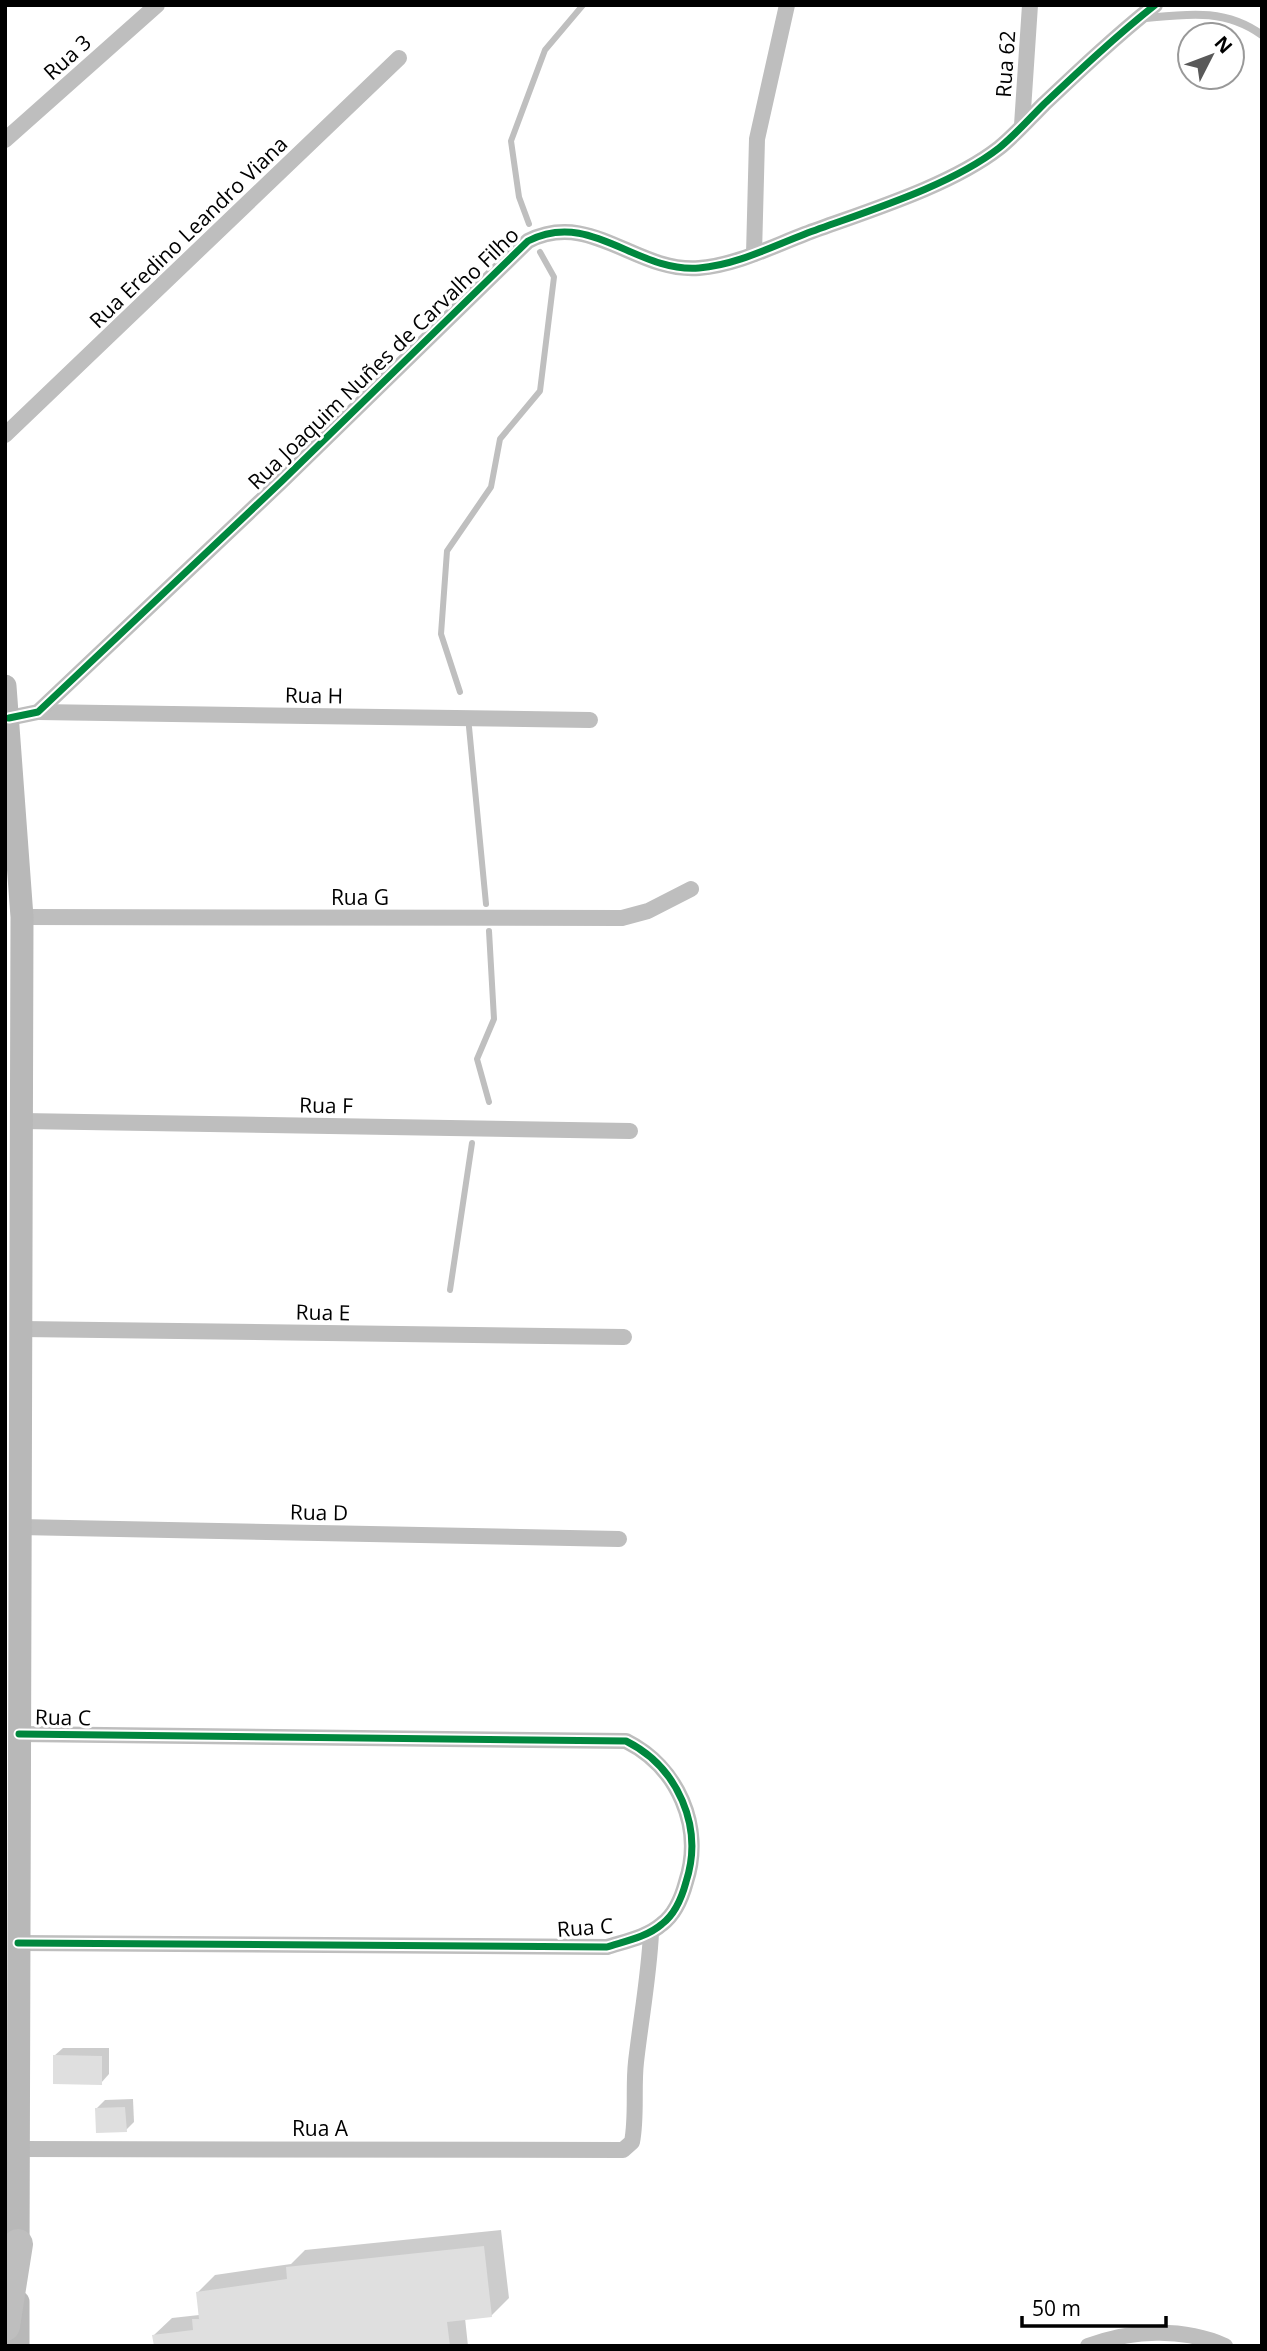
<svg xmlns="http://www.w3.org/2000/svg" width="1267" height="2351" font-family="'Open Sans',sans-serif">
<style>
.shadow{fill:#0003}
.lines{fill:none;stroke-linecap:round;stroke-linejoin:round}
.stream{stroke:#bfbfbf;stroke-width:6}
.building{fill:#dfdfdf}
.lane{stroke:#bebebe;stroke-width:8}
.street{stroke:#bebebe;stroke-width:16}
.secondary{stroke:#b8b8b8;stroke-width:23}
.highway{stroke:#bebebe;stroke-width:30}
.cycleway-casing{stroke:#fff;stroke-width:11}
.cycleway{stroke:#00873e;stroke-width:7}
.labels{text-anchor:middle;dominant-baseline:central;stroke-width:6;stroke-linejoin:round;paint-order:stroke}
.street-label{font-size:21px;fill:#000;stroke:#fff}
</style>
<rect width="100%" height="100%" fill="#fff"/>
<g class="shadow">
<path d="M63,2048h46v26l-8,9 -47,-27z"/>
<path d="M133,2099l1,23 -8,8 -30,-21 9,-9z"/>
<path d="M501,2230l8,68 -18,18 -26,2 3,28h-313l-1,-11 18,-17 27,-3 -1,-23 17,-17 76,-11 14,-14z"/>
</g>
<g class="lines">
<g class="stream">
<path d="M529,224l-10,-27 -8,-56 34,-91 38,-45"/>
<path d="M460,692l-19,-58 6,-83 44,-64 9,-48 40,-48 14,-114 -14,-25"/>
<path d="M469,727l17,177"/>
<path d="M489,931l5,88 -17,40 12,43"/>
<path d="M450,1290l22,-147"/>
</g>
</g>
<g class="building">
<path d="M53,2055l49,1v29l-49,-1z"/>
<path d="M125,2107l2,25 -31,1 -1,-25z"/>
<path d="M484,2246l8,71 -45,5 3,24h-296l-2,-11 41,-5 -1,-11h7l-3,-27 91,-13 -1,-12z"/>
</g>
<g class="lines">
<path class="lane" d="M1145,18c42,-4 80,-10 117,17"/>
<g class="street">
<path d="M1022,125l8,-120"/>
<path d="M5,140l152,-135"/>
<path d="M754,254l3,-115 30,-134"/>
<path d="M5,435l394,-377"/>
<path d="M38,712l552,8"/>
<path d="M9,718l29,-6 244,-231 246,-240c63,-32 108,32 171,27 37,-3 72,-21 106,-34 59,-22 144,-47 194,-86 16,-13 30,-29 45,-44 36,-34 72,-68 111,-99"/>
<path d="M22,917l600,1 26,-7 43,-22"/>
<path d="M22,1121l608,10"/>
<path d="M22,1329l602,8"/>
<path d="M19,1527l600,12"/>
<path d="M18,1943l589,4c19,-6 40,-10 55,-23 12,-9 20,-27 24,-42 18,-55 -8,-115 -60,-141l-607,-7"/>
<path d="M17,2149l606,1 9,-8c5,-26 1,-54 4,-80 5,-44 13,-86 15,-129"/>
<path d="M1088,2346c43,-16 94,-19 137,0"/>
</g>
<g class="secondary">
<path d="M5,686l17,231 -4,1344"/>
<path d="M18,2346v-44"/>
</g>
<path class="highway" d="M5,2326l13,-82"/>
<g class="cycleway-casing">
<g id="cycleway">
<path d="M9,718l29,-6 244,-231 246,-240c63,-32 108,32 171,27 37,-3 72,-21 106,-34 59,-22 144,-47 194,-86 16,-13 30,-29 45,-44 36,-34 72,-68 111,-99"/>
<path d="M18,1943l589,4c19,-6 40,-10 55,-23 12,-9 20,-27 24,-42 18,-55 -8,-115 -60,-141l-607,-7"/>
</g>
</g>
<use href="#cycleway" class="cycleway"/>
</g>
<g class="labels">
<g class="street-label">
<text transform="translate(67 57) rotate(-42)">Rua 3</text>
<text transform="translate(1005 64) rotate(-86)">Rua 62</text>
<text transform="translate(188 232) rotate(-44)">Rua Eredino Leandro Viana</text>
<text transform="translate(383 358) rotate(-44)">Rua Joaquim Nuñes de Carvalho Filho</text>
<text transform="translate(314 695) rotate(1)">Rua H</text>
<text x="360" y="897">Rua G</text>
<text transform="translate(326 1105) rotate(1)">Rua F</text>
<text transform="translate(323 1312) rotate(1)">Rua E</text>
<text transform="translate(319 1512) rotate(1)">Rua D</text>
<text transform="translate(63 1717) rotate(1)">Rua C</text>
<text transform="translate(585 1927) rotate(-4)">Rua C</text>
<text x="320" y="2128">Rua A</text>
</g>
</g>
<rect width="1267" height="2351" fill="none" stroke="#000000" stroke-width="14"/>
<g transform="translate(1211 56) rotate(48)"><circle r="33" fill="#ffffff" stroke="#999999" stroke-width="2"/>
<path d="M0-5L12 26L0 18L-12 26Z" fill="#595959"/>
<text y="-10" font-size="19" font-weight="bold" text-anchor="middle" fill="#000000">N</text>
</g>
<path d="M1022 2316v10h144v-10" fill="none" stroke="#000000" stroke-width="3.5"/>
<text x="1032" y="2316" font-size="21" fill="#000000" stroke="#ffffff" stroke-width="5" paint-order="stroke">50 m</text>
</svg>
